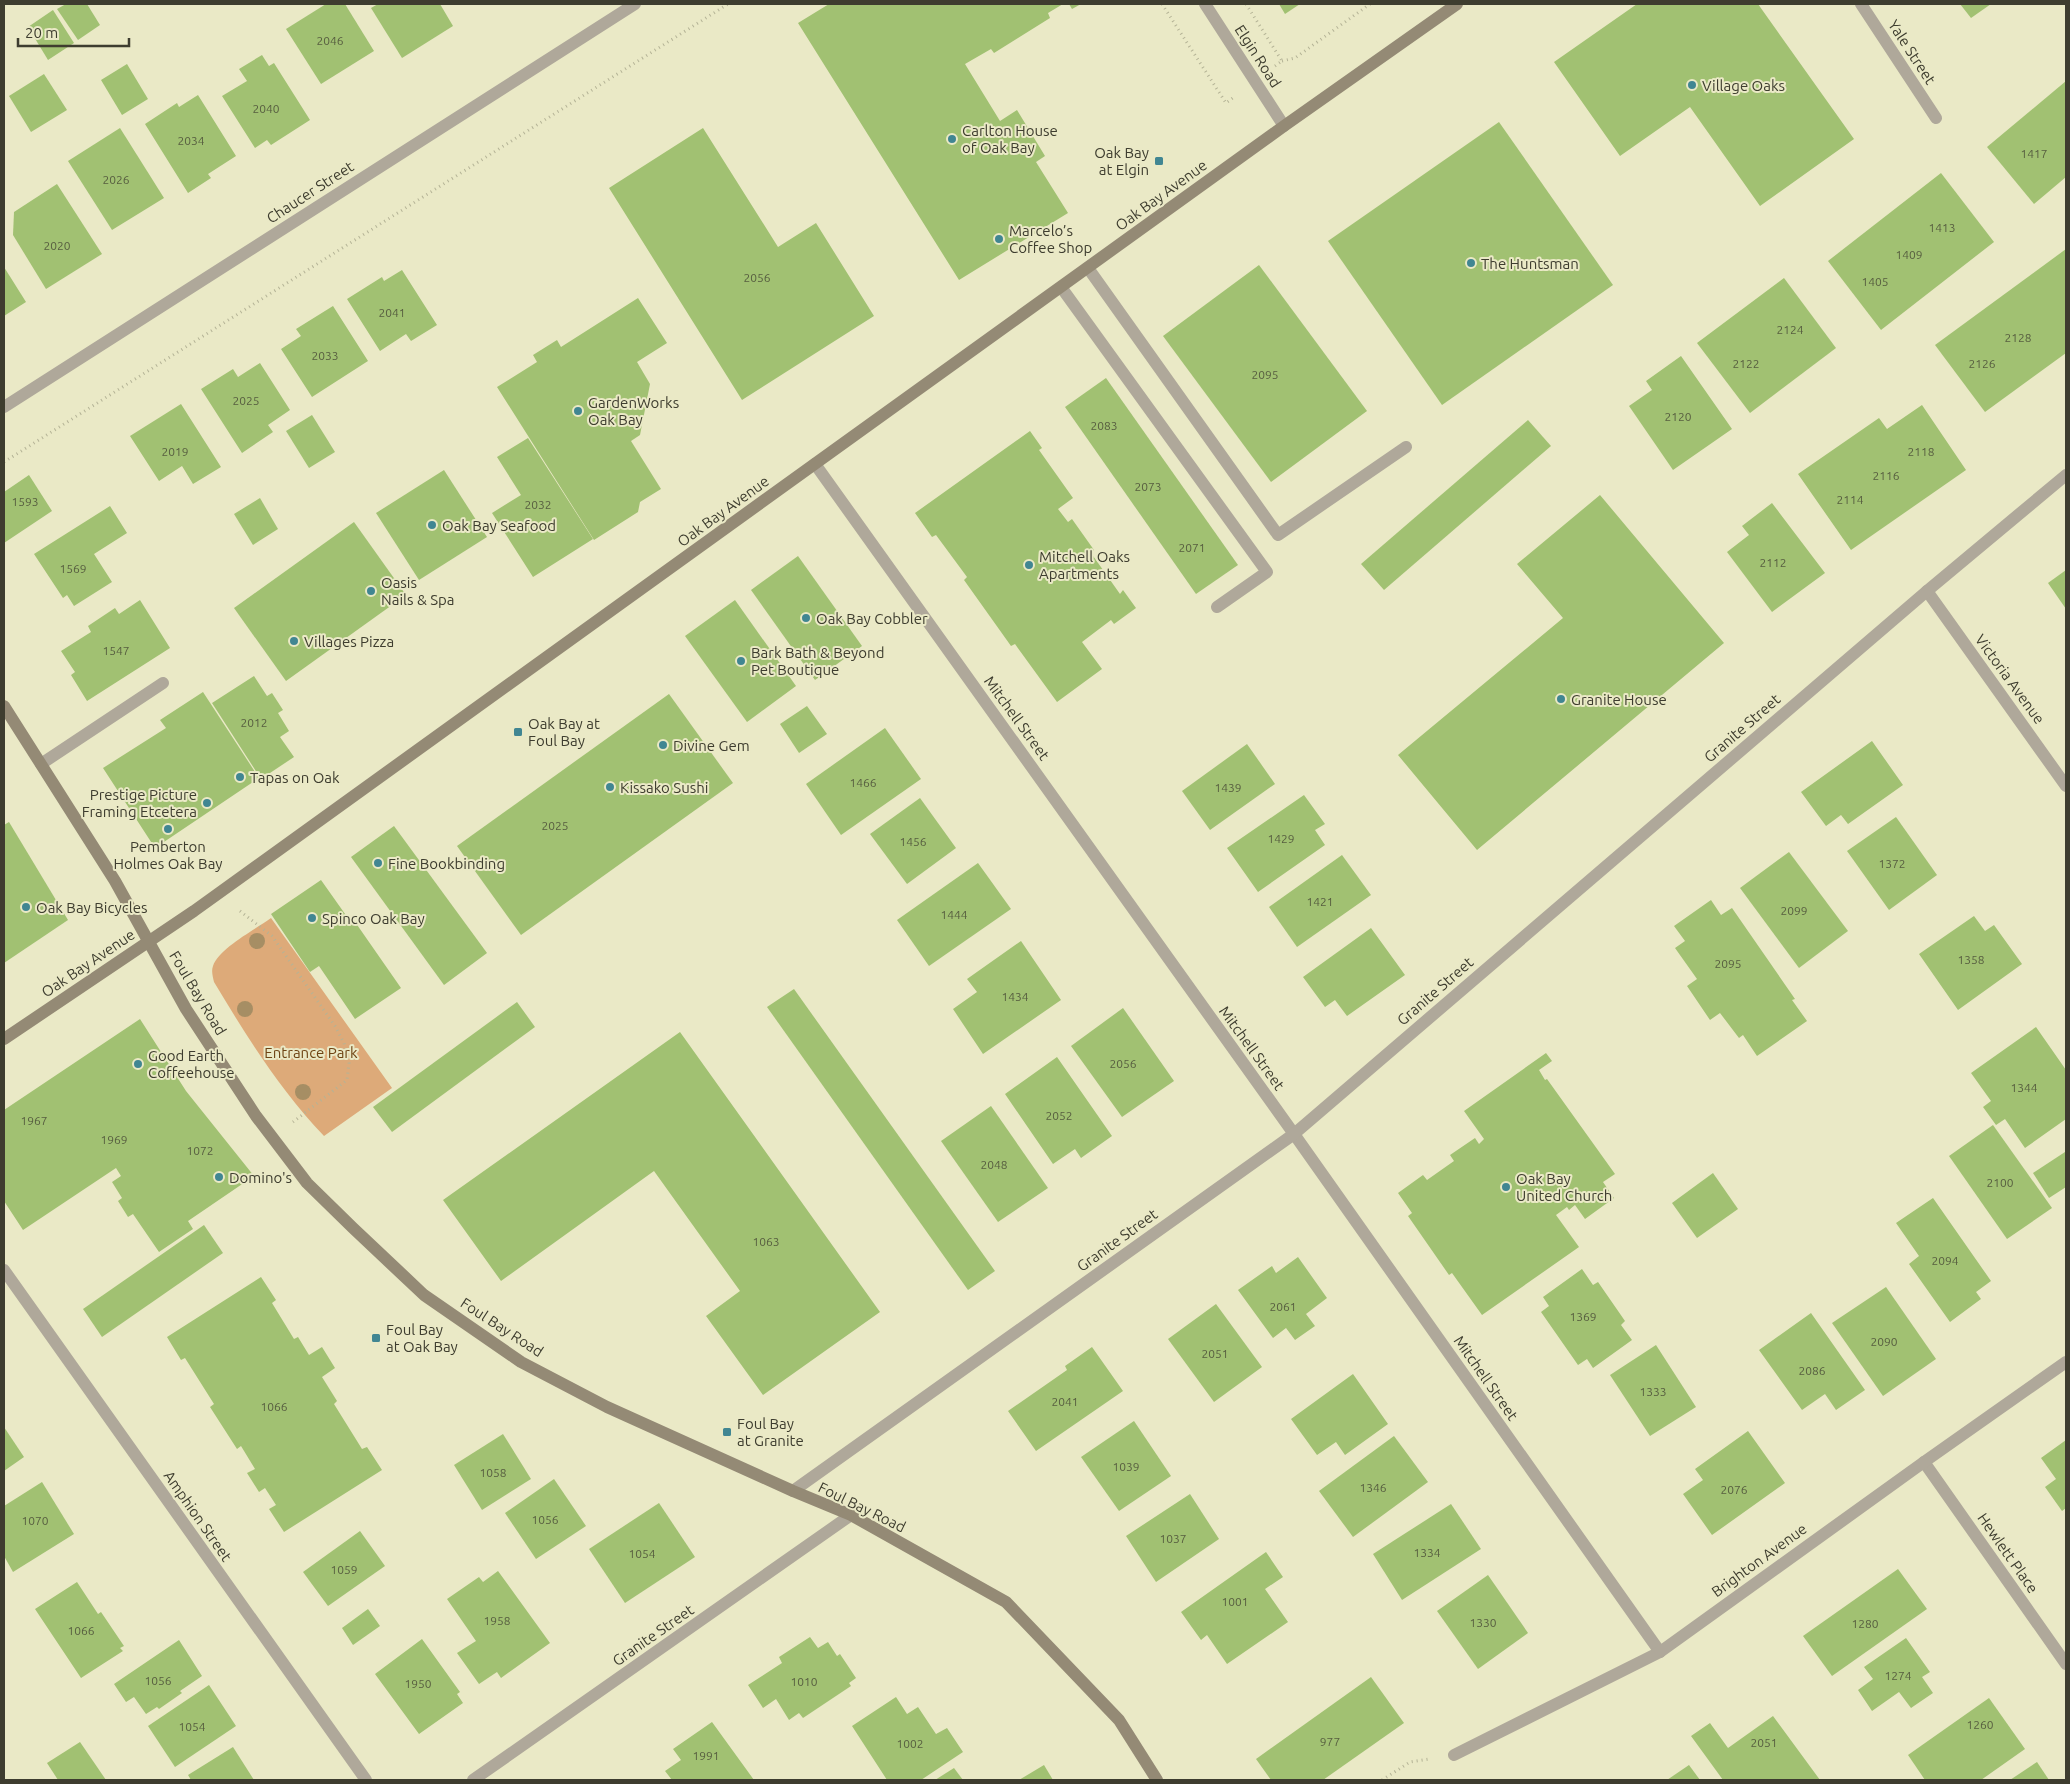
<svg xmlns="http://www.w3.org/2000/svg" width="2070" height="1784" font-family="Ubuntu,sans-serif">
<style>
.green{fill:#ddaa79}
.building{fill:#a1c172}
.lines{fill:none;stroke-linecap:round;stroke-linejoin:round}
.path{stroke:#b4b396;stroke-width:3;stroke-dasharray:1 4;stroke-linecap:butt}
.lane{stroke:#afa89a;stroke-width:12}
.street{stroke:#afa89a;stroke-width:12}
.secondary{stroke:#948a75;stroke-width:12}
.tree{fill:#a68e64}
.poi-dot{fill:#418692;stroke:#eae9c6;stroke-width:2}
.labels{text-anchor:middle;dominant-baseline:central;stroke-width:4;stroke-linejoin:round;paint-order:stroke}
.number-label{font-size:12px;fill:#575e40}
.street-label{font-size:15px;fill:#3e3d2f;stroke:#eae9c6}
.poi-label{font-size:15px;fill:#3e3d2f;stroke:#eae9c6;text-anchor:start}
.park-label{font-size:15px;fill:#6f4414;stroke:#eae9c6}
</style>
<rect width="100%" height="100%" fill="#eae9c6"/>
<path class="green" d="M271,918l121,170 -68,48c-44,-46 -77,-99 -110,-154 -1,-5 -3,-11 -1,-16 6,-18 43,-37 58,-48z"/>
<g class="building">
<path d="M66,4h21l13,21 -22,15 -21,-31z"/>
<path d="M326,4h19l29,47 -53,33 -35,-55z"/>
<path d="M378,4h62l13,22 -51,32 -31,-50z"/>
<path d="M829,4h234l-15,9 2,5 -56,35 -3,-4 -26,15 35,57 17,-11 28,46 -9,6 32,51 -109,67 -161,-257z"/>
<path d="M1069,4h12l-9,5z"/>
<path d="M1279,4h21l-15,10z"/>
<path d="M1637,4h121l96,135 -94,67 -70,-99 -70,49 -66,-94z"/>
<path d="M1960,4h31l-20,14z"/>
<path d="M53,10l21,33 -26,17 -20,-33z"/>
<path d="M262,55l7,11 5,-3 36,57 -39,25 -4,-5 -12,8 -33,-52 25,-15 -8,-12z"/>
<path d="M127,64l21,35 -26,16 -21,-35z"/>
<path d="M44,74l23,36 -36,22 -22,-36z"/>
<path d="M2066,81v96l-32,27 -47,-57z"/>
<path d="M198,95l38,61 -28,18 3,4 -23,15 -43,-69 32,-21 2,4z"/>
<path d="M1499,122l114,163 -171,120 -114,-164z"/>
<path d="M120,128l44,70 -52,32 -44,-69z"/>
<path d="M703,128l75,119 38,-24 58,93 -132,84 -133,-212z"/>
<path d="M1941,173l53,69 -113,88 -53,-69z"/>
<path d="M57,184l45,70 -56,35 -33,-54 1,-23z"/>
<path d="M2066,249v104l-81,59 -50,-67z"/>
<path d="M1259,265l108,146 -96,71 -108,-146z"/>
<path d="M4,267l22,35 -22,14z"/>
<path d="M402,270l35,55 -26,16 -5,-7 -26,17 -33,-52 35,-22 2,4z"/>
<path d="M1784,278l52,70 -86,65 -53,-70z"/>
<path d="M638,298l29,45 -30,19 13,22 -10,51 -9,6 30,48 -21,13 -2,10 -44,28 -97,-153 40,-25 -4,-7 24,-15 4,7z"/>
<path d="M333,306l35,55 -56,36 -31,-48 20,-13 -5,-7z"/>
<path d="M1681,356l51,73 -59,41 -44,-64 23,-16 -6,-9z"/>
<path d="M260,363l30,47 -22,15 5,7 -31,21 -41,-64 32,-20 5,8z"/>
<path d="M1106,378l132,187 -42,29 -131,-187z"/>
<path d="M181,404l40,63 -28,17 -11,-18 -23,15 -29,-45z"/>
<path d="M1922,405l44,65 -115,80 -53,-76 81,-56 8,11z"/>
<path d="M312,415l23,37 -26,16 -23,-37z"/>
<path d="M1528,420l23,26 -167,144 -23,-26z"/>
<path d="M1030,431l12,17 -3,2 34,48 -15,11 10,13 4,-3 22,31 -3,3 29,41 3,-4 13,18 -22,16 -3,-4 -29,22 20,27 -45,33 -42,-58 -4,2 -47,-66 3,-3 -31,-42 -4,2 -17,-24z"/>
<path d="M528,438l65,101 -60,38 -41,-64 29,-18 -24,-38z"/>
<path d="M444,470l43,67 -68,43 -43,-67z"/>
<path d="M29,475l23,36 -48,32v-51z"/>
<path d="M1600,495l124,148 -247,207 -79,-95 165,-137 -46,-54z"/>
<path d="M260,498l18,31 -25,16 -19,-31z"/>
<path d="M1772,503l53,70 -53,39 -45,-60 22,-17 -7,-9z"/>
<path d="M110,506l17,27 -33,21 18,28 -38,24 -7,-11 -4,3 -29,-44z"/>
<path d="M354,522l52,73 -120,86 -52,-73z"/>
<path d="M798,556l64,90 -47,34 -64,-90z"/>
<path d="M2066,570v39l-18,-26z"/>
<path d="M140,600l30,48 -83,53 -16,-26 4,-3 -14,-21 30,-19 -3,-6 27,-18 4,6z"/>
<path d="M735,600l61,86 -49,36 -62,-86z"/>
<path d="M254,676l13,20 5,-3 11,17 -5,3 11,18 -9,6 14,20 -33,22 -49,-76z"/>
<path d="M203,692l56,86 -104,70 -52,-80 63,-40 -6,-8z"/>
<path d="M669,694l64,89 -212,152 -64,-89z"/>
<path d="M807,706l20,28 -28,19 -19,-29z"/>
<path d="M885,728l36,51 -80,56 -35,-51z"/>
<path d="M1872,741l31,44 -55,39 -7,-9 -15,11 -25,-34z"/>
<path d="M1247,744l28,40 -65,46 -28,-39z"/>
<path d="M1304,795l21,29 -10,6 10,15 -67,47 -31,-44z"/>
<path d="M920,798l36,50 -49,36 -37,-50z"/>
<path d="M1896,817l41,58 -48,35 -42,-59z"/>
<path d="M9,822l59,98 -64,43v-138z"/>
<path d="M394,826l93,127 -43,32 -93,-128z"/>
<path d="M1789,852l59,79 -49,37 -59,-80z"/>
<path d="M1342,855l29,40 -74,52 -28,-40z"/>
<path d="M978,863l33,46 -82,57 -32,-46z"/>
<path d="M321,880l29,41 3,-2 48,69 -46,31 -36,-53 -9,6 -39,-58z"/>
<path d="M1711,900l10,15 11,-7 63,91 -3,1 15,21 -50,35 -14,-21 -4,3 -19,-25 -10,7 -23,-34 10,-7 -22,-31 10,-7 -11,-15z"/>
<path d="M1974,916l11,15 9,-6 28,39 -64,46 -39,-56z"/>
<path d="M1371,928l34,47 -58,41 -12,-16 -10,7 -22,-30z"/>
<path d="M1021,941l40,59 -78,54 -30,-45 24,-17 -10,-13z"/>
<path d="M794,989l201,282 -27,19 -201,-283z"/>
<path d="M517,1002l18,25 -143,105 -19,-25z"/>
<path d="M1123,1008l51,73 -52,36 -51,-71z"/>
<path d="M140,1019l46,72 68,85 -66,45 5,8 -34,23 -26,-38 -5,3 -10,-16 4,-3 -10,-16 9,-6 -5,-8 -93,62 -19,-29v-91z"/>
<path d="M2036,1027l30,43v49l-41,29 -20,-29 -9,6 -13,-18 8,-6 -20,-28z"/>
<path d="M680,1032l200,280 -117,83 -57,-79 34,-25 -86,-120 -153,110 -58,-81z"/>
<path d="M1546,1053l6,8 -13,9 6,10 2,-1 68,95 -12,8 11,16 -29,21 -10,-14 -6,5 -2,-3 -11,8 23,32 -97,68 -30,-42 -3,2 -41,-59 4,-3 -14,-20 25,-18 4,5 27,-19 -4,-6 25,-17 4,6 5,-5 -20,-28z"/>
<path d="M1057,1057l55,79 -31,22 -6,-9 -22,15 -48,-70z"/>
<path d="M991,1106l57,82 -50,34 -57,-81z"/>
<path d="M1993,1125l59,83 -45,31 -58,-83z"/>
<path d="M2065,1152l1,35 -17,11 -16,-25z"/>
<path d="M1713,1173l25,36 -41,29 -25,-35z"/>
<path d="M1933,1198l58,83 -15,11 5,7 -31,23 -41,-58 10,-8 -23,-33z"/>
<path d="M204,1225l19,28 -121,84 -19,-28z"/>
<path d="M1298,1257l29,41 -21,16 9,12 -20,14 -9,-12 -13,10 -35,-48 34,-24 4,7z"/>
<path d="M1582,1269l11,16 5,-3 27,39 -4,4 11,15 -39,28 -6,-9 -9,6 -37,-53 8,-6 -6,-9z"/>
<path d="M261,1277l15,23 -4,3 22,36 4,-2 11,18 13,-8 13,21 -13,9 15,24 -3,3 28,45 5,-2 15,23 -98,62 -15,-23 7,-4 -11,-17 -6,4 -12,-19 8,-4 -14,-23 -4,3 -27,-42 4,-3 -29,-46 -4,2 -14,-23z"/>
<path d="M1886,1287l50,72 -53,37 -51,-73z"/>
<path d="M1216,1304l46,63 -48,35 -46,-63z"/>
<path d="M1811,1313l54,77 -29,20 -11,-16 -23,16 -43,-60z"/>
<path d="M1656,1345l40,62 -46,29 -40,-61z"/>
<path d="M1092,1347l31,44 -87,60 -28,-40 59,-41 -2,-4z"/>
<path d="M1353,1374l35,50 -43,31 -9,-13 -19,13 -26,-36z"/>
<path d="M1134,1421l37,55 -52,35 -38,-54z"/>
<path d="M4,1427l20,30 -20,14z"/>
<path d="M1748,1431l37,52 -73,52 -29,-41 20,-14 -8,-11z"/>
<path d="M503,1434l28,45 -49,31 -28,-45z"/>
<path d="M1394,1436l34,46 -75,55 -34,-46z"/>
<path d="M2066,1440v68l-4,3 -17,-24 11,-8 -15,-21z"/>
<path d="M554,1479l32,47 -50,33 -31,-46z"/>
<path d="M42,1482l32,52 -61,38 -9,-16v-50z"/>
<path d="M1190,1494l29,45 -63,43 -30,-46z"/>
<path d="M659,1503l36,54 -70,46 -36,-54z"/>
<path d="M1451,1504l30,45 -79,51 -29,-46z"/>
<path d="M360,1531l25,35 -57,40 -25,-34z"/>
<path d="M1266,1552l17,25 -18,12 23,33 -61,42 -20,-29 -6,5 -20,-28z"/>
<path d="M1898,1569l29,40 -95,67 -29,-40z"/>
<path d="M498,1571l52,72 -49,35 -4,-6 -18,12 -22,-31 19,-12 -29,-42 32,-22 4,5z"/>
<path d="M1488,1575l40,58 -50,36 -41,-58z"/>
<path d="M77,1582l21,32 3,-2 23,34 -4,2 3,3 -42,27 -46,-69z"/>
<path d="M368,1609l12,17 -27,19 -11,-17z"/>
<path d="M810,1637l8,11 10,-6 9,14 3,-2 16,24 -7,5 2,3 -48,32 -4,-5 -10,7 -13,-21 -13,9 -15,-23 34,-22 -3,-6z"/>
<path d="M1906,1638l24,34 -8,5 11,16 -22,15 -12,-16 -27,19 -14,-21 15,-11 -9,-12z"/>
<path d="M422,1639l38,53 -3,2 6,9 -44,31 -44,-60z"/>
<path d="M179,1640l23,36 -22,15 2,2 -23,16 -2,-2 -11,7 -12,-17 -8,5 -12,-18z"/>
<path d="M1371,1677l33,46 -81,57h-52l-15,-21z"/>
<path d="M209,1685l27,41 -61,41 -27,-41z"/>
<path d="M896,1697l11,17 11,-7 18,27 11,-6 16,24 -42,28h-34l-35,-54z"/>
<path d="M1989,1698l36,51 -44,31h-56l-17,-25z"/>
<path d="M1773,1716l47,64h-97l-32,-44 19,-13 18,25z"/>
<path d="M712,1722l42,58h-82l-7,-9 16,-11 -8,-11z"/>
<path d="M80,1742l26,38h-48l-11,-17z"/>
<path d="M233,1747l21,33h-63l-3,-5z"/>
<path d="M2037,1762l12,18h-39z"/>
<path d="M1044,1765l9,15h-34z"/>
<path d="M1689,1765l11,15h-33z"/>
<path d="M954,1768l9,12h-28z"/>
</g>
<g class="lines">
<g class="path">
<path d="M1162,4l64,99 8,-6"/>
<path d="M1246,4l36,57 -7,5"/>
<path d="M1282,61l13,-3 75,-54"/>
<path d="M4,462l724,-458"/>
<path d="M240,911l32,25 63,90 9,17 5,20 -2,17 -54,42"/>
<path d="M1382,1780l28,-18 19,-3"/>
</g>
<g class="lane">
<path d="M1088,268l190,267 128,-88"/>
<path d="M1061,287l206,285 -50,35"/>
<path d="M41,764l122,-81"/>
</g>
<g class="street">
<path d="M1205,4l79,122"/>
<path d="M1861,4l75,114"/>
<path d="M4,407l631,-403"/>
<path d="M815,464l479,670 366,518"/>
<path d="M1927,591l139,195"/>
<path d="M4,1270l362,510"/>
<path d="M1924,1462l142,202"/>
<path d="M793,1491l501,-357 633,-543 139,-116"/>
<path d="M1454,1755l206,-103 264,-190 142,-100"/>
<path d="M473,1780l378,-265"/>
</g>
<g class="secondary">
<path d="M4,706l111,175 71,128 70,107 51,67 46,45 71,67 97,67 86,45 186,84 58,24 155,87 113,118 38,60"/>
<path d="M4,1039l190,-128 1090,-785 173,-122"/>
</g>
</g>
<g class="tree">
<circle cx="257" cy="941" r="8"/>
<circle cx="245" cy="1009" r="8"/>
<circle cx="303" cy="1092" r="8"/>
</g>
<g class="poi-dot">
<circle cx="1692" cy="85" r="5"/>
<circle cx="952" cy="139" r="5"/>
<rect x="1154" y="156" width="10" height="10" rx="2.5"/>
<circle cx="999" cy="239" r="5"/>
<circle cx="1471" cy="263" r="5"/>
<circle cx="578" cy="411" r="5"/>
<circle cx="432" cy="525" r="5"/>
<circle cx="1029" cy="565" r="5"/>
<circle cx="371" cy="591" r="5"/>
<circle cx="806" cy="618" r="5"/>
<circle cx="294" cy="641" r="5"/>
<circle cx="741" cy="661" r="5"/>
<circle cx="1561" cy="699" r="5"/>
<rect x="513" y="727" width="10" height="10" rx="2.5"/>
<circle cx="663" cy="745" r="5"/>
<circle cx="240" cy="777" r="5"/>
<circle cx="610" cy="787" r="5"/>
<circle cx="207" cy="803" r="5"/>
<circle cx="168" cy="829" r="5"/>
<circle cx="378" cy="863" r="5"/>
<circle cx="26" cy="907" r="5"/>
<circle cx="312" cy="918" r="5"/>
<circle cx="138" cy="1064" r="5"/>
<circle cx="219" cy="1177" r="5"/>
<circle cx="1506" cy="1187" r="5"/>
<rect x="371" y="1333" width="10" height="10" rx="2.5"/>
<rect x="722" y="1427" width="10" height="10" rx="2.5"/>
</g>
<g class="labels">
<g class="number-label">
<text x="330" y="40">2046</text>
<text x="266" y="108">2040</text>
<text x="191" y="140">2034</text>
<text x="2034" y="153">1417</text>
<text x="116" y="179">2026</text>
<text x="1942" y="227">1413</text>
<text x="57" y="245">2020</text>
<text x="1909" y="254">1409</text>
<text x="757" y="277">2056</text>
<text x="1875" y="281">1405</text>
<text x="392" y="312">2041</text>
<text x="1790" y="329">2124</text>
<text x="2018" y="337">2128</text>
<text x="325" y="355">2033</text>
<text x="1746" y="363">2122</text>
<text x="1982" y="363">2126</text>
<text x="1265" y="374">2095</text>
<text x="246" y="400">2025</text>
<text x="1678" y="416">2120</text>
<text x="1104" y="425">2083</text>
<text x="175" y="451">2019</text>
<text x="1921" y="451">2118</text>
<text x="1886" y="475">2116</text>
<text x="1148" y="486">2073</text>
<text x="1850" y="499">2114</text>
<text x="25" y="501">1593</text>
<text x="538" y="504">2032</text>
<text x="1192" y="547">2071</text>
<text x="1773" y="562">2112</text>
<text x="73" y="568">1569</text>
<text x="116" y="650">1547</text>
<text x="254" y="722">2012</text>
<text x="863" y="782">1466</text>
<text x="1228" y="787">1439</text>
<text x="555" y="825">2025</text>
<text x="1281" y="838">1429</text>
<text x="913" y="841">1456</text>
<text x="1892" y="863">1372</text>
<text x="1320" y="901">1421</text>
<text x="1794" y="910">2099</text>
<text x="954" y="914">1444</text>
<text x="1971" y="959">1358</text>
<text x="1728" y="963">2095</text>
<text x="1015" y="996">1434</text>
<text x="1123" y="1063">2056</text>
<text x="2024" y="1087">1344</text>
<text x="1059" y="1115">2052</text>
<text x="34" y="1120">1967</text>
<text x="114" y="1139">1969</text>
<text x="200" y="1150">1072</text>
<text x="994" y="1164">2048</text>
<text x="2000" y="1182">2100</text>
<text x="766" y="1241">1063</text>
<text x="1945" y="1260">2094</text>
<text x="1283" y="1306">2061</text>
<text x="1583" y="1316">1369</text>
<text x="1884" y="1341">2090</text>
<text x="1215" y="1353">2051</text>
<text x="1812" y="1370">2086</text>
<text x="1653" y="1391">1333</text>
<text x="1065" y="1401">2041</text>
<text x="274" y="1406">1066</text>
<text x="1126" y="1466">1039</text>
<text x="493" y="1472">1058</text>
<text x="1373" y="1487">1346</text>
<text x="1734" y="1489">2076</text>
<text x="545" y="1519">1056</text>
<text x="35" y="1520">1070</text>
<text x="1173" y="1538">1037</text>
<text x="1427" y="1552">1334</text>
<text x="642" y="1553">1054</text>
<text x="344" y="1569">1059</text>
<text x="1235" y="1601">1001</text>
<text x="497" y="1620">1958</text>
<text x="1483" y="1622">1330</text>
<text x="1865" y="1623">1280</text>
<text x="81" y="1630">1066</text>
<text x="1898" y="1675">1274</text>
<text x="158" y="1680">1056</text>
<text x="804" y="1681">1010</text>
<text x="418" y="1683">1950</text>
<text x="1980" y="1724">1260</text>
<text x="192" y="1726">1054</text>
<text x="1330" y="1741">977</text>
<text x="1764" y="1742">2051</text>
<text x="910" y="1743">1002</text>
<text x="706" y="1755">1991</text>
</g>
<g class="street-label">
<text transform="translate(1912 52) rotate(57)">Yale Street</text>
<text transform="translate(1258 56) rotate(57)">Elgin Road</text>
<text transform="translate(310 192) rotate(-33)">Chaucer Street</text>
<text transform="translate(1161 195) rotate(-36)">Oak Bay Avenue</text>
<text transform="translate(723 511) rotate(-36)">Oak Bay Avenue</text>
<text transform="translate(2010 679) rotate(54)">Victoria Avenue</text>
<text transform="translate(1017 718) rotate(54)">Mitchell Street</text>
<text transform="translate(1742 728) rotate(-41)">Granite Street</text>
<text transform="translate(88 963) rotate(-34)">Oak Bay Avenue</text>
<text transform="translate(1435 991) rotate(-41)">Granite Street</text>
<text transform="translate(198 993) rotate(59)">Foul Bay Road</text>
<text transform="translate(1252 1048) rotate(54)">Mitchell Street</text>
<text transform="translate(1117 1240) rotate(-36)">Granite Street</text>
<text transform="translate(502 1327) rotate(33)">Foul Bay Road</text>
<text transform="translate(1486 1378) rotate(55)">Mitchell Street</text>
<text transform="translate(862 1507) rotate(26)">Foul Bay Road</text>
<text transform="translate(198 1516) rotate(55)">Amphion Street</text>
<text transform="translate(2008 1553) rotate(55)">Hewlett Place</text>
<text transform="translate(1759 1560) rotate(-36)">Brighton Avenue</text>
<text transform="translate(653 1635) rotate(-35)">Granite Street</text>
</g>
<g class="poi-label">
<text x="1702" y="85">Village Oaks</text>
<text x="962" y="130">Carlton House<tspan x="962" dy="17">of Oak Bay</tspan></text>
<text x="1149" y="152" text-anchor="end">Oak Bay<tspan x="1149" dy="17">at Elgin</tspan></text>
<text x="1009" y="230">Marcelo’s<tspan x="1009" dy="17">Coffee Shop</tspan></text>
<text x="1481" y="263">The Huntsman</text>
<text x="588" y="402">GardenWorks<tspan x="588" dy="17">Oak Bay</tspan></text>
<text x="442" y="525">Oak Bay Seafood</text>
<text x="1039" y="556">Mitchell Oaks<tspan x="1039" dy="17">Apartments</tspan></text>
<text x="381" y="582">Oasis<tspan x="381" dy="17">Nails &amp; Spa</tspan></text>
<text x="816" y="618">Oak Bay Cobbler</text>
<text x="304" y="641">Villages Pizza</text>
<text x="751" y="652">Bark Bath &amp; Beyond<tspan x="751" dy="17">Pet Boutique</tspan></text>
<text x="1571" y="699">Granite House</text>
<text x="528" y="723">Oak Bay at<tspan x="528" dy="17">Foul Bay</tspan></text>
<text x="673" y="745">Divine Gem</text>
<text x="250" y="777">Tapas on Oak</text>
<text x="620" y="787">Kissako Sushi</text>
<text x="197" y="794" text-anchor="end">Prestige Picture<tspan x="197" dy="17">Framing Etcetera</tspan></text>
<text x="168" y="846" text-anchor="middle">Pemberton<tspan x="168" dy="17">Holmes Oak Bay</tspan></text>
<text x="388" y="863">Fine Bookbinding</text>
<text x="36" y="907">Oak Bay Bicycles</text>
<text x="322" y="918">Spinco Oak Bay</text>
<text x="148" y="1055">Good Earth<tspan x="148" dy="17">Coffeehouse</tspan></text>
<text x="229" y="1177">Domino's</text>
<text x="1516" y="1178">Oak Bay<tspan x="1516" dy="17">United Church</tspan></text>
<text x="386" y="1329">Foul Bay<tspan x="386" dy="17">at Oak Bay</tspan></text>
<text x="737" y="1423">Foul Bay<tspan x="737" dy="17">at Granite</tspan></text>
</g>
<g class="park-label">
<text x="311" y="1052">Entrance Park</text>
</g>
</g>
<rect width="2070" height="1784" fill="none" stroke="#3e3d2f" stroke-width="10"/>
<path d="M18 38v8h111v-8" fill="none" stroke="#3e3d2f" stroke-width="2.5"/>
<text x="25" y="38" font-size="15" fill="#3e3d2f" stroke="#eae9c6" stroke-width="4" paint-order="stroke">20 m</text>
</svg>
